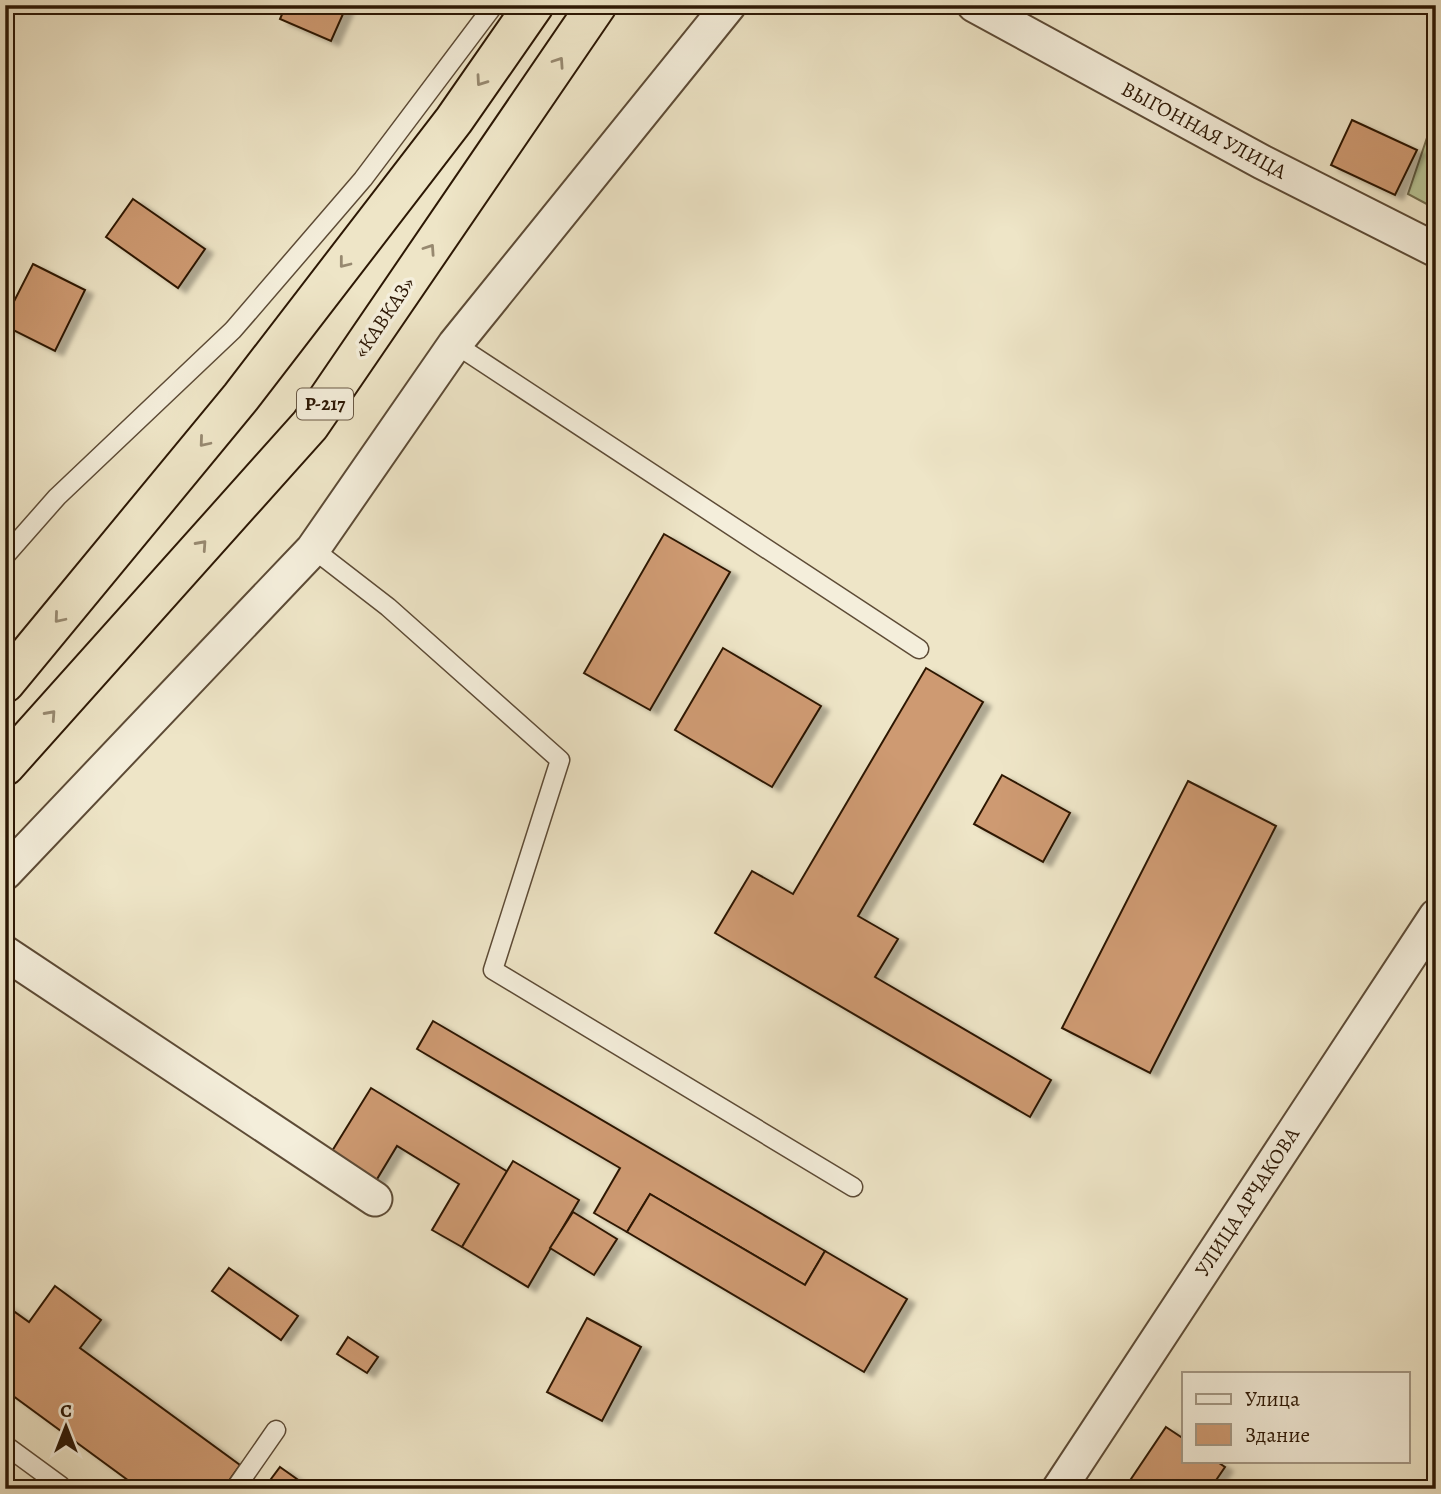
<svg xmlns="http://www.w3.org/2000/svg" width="1441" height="1494" font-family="Alegreya,serif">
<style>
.green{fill:#b8c596;stroke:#726e4e;stroke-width:2}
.building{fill:#ce9a72;stroke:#2d1805;stroke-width:2;filter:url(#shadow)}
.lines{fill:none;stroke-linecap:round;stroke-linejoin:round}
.lane-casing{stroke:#5d4b36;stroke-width:21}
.street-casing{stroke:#5d4b36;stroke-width:37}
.highway-casing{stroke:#2d1805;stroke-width:42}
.lane{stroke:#f4eedb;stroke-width:18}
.street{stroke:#f4eedb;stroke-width:33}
.highway{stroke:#eee5c7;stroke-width:38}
.oneway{stroke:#978970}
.labels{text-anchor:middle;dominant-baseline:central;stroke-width:7;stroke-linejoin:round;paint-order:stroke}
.shield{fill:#f4eedb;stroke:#695845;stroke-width:2}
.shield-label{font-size:19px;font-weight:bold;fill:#2d1805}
.street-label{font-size:21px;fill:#2d1805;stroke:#f4eedb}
</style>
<defs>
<filter id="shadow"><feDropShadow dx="8" dy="4.5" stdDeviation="2" flood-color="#0004"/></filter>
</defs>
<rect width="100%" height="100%" fill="#eee5c7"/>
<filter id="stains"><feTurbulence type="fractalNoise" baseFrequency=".00286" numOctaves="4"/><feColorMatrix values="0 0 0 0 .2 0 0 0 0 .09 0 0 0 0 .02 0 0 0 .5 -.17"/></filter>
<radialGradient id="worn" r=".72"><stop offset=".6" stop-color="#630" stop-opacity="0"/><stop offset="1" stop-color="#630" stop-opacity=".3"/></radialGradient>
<path class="green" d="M1436,111v98l-28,-15z"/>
<g class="building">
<path d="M286,5h61l-16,36 -51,-22z"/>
<path d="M1352,120l65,30 -22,45 -64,-30z"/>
<path d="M133,199l72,50 -27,39 -72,-51z"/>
<path d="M33,264l52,26 -30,61 -50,-25v-7z"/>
<path d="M664,534l66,38 -80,138 -66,-37z"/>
<path d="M723,648l98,58 -49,81 -97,-57z"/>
<path d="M926,668l57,34 -125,214 40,23 -23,38 176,103 -21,37 -315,-184 37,-62 41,23z"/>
<path d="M1002,775l68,38 -27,49 -69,-38z"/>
<path d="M1188,781l88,45 -126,247 -88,-45z"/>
<path d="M433,1021l392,230 -20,34 -155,-91 -23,38 -33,-19 26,-45 -203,-119z"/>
<path d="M371,1088l137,84 -46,75 -30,-17 27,-46 -62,-38 -23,38 -45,-28z"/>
<path d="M513,1161l66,39 -51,87 -66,-40z"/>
<path d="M650,1194l155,91 20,-34 82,48 -43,73 -237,-140z"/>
<path d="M573,1212l44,27 -23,36 -44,-27z"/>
<path d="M229,1268l69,48 -17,24 -69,-49z"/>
<path d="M55,1286l46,34 -21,28 160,117 -17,24h-83l-135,-99v-85l24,17z"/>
<path d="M587,1318l54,29 -39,74 -55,-29z"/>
<path d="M348,1337l30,20 -11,16 -30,-19z"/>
<path d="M1166,1427l18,12v22h32l9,6 -15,22h-64l-15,-10z"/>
<path d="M280,1467l31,22h-26l-14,-10z"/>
</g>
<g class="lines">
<g class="lane-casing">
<g id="lane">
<path d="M455,344l464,305"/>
<path d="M313,549l75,58 172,153 -67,210 360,217"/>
<path d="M5,556l52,-59 176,-167 130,-151 131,-174"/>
<path d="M5,1445l56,41 -2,3"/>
<path d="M235,1489l41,-59"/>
</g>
</g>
<g class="street-casing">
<g id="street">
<path d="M974,5l288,157 174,88"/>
<path d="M5,873l308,-324 142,-205 274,-339"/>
<path d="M5,953l370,246"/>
<path d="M1059,1489l377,-573"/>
</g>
</g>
<g class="highway-casing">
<g id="highway">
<path d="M5,683l236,-286 213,-277 80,-115"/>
<path d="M5,766l305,-341 287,-420"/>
</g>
</g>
<use href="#lane" class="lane"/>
<use href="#street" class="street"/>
<use href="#highway" class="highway"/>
</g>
<defs><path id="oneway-chevron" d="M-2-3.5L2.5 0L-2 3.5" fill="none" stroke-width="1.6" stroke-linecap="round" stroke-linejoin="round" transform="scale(1.75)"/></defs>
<g class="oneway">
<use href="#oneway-chevron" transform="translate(559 62) rotate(-56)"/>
<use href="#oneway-chevron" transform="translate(481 81) rotate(125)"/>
<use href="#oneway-chevron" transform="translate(430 249) rotate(-56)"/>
<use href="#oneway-chevron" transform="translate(344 263) rotate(128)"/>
<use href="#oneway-chevron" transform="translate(204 442) rotate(130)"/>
<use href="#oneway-chevron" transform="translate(202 545) rotate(-48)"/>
<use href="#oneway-chevron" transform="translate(59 618) rotate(130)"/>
<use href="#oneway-chevron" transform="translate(51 715) rotate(-48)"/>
</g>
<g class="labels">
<rect class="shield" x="297" y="388.5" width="56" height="31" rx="5"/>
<g class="shield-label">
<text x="325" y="404">Р-217</text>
</g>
<g class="street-label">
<text transform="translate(1204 130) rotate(28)">ВЫГОННАЯ УЛИЦА</text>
<text transform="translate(384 317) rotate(-56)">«КАВКАЗ»</text>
<text transform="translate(1247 1202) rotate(-57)">УЛИЦА АРЧАКОВА</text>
</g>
</g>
<rect width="1441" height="1494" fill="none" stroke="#eee5c7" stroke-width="28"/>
<rect x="7" y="7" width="1427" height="1480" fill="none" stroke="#2d1805" stroke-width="3.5"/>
<rect x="14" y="14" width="1413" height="1466" fill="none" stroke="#2d1805" stroke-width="2"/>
<rect x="1182" y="1372" width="228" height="91" fill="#f4eedb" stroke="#a49885" stroke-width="2"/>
<rect x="1196" y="1394" width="35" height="10" fill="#f4eedb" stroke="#a49885" stroke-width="2"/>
<text x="1245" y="1406" font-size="21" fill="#2d1805">Улица</text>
<rect x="1196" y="1424" width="35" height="21" fill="#ce9a72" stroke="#a49885" stroke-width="2"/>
<text x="1245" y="1442" font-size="21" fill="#2d1805">Здание</text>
<g transform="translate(66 1427)" stroke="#f4eedb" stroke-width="5" paint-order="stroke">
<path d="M0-5L12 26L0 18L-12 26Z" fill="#2d1805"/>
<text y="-10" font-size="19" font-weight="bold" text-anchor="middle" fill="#2d1805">С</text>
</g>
<rect width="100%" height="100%" filter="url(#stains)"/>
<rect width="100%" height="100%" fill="url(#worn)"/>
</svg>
